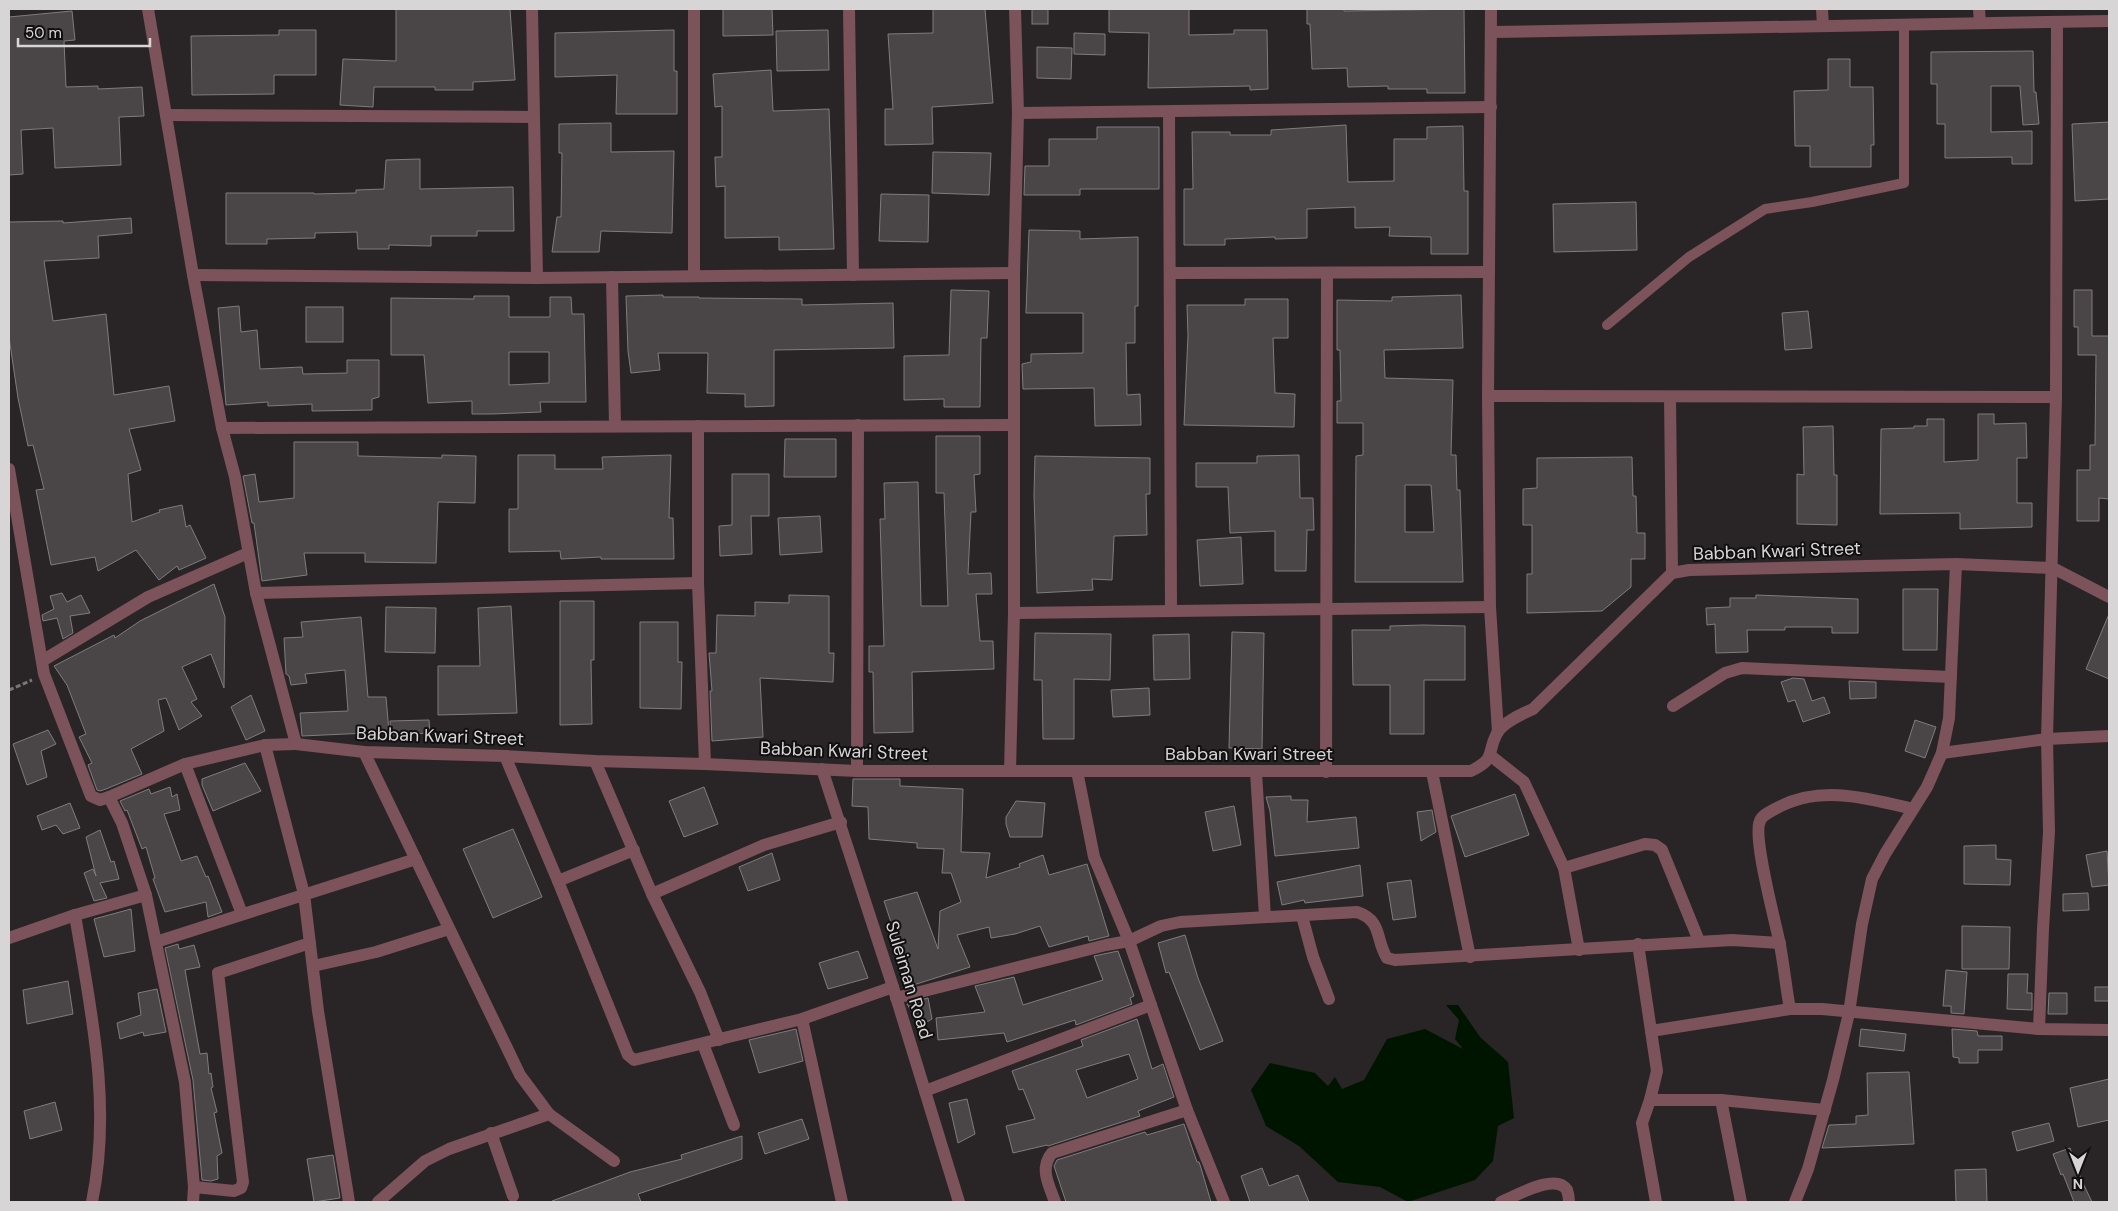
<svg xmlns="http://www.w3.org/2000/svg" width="2118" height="1211" font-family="'DM Sans',sans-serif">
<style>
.water{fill:#001500}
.building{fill:#4a4546;stroke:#807b7c;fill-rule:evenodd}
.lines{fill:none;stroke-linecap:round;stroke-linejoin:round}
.path{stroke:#797677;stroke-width:3;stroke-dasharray:5 2.5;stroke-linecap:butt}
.service{stroke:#7c525b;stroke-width:10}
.minor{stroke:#7c525b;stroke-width:12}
.tertiary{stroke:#7c525b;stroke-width:12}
.labels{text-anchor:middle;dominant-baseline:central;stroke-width:4;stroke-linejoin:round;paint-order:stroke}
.street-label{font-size:18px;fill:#d8d5d6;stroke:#110f0f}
</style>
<rect width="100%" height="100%" fill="#292526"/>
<path class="water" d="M1446,1005h12l22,32 28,25 6,56 -16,8 -5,35 -18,19 -67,22 -28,-15 -42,-5 -39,-36 -33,-20 -15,-36 19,-27 45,10 13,13 7,-9 7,12 22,-9 23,-41 38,-10 38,20 -8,-10 4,-19z"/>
<g class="building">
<path d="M396,9h114l5,71 -42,2v8h-38v-3h-61l-1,20 -33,-2 3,-46 53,2z"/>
<path d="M723,9h49l1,26 -50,1z"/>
<path d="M933,9h52l8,94 -61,4 1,37 -48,1v-36h8l-5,-75 45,-1z"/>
<rect x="1032" y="9" width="16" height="15"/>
<path d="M1109,9h80v26l45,-1v-4h33l1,59 -18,1v-4l-102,2 1,-55 -40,-1z"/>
<path d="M1307,9h37v2l120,-2 1,84h-38v-4h-39v-3l-40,1 -1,-19 -35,1 -2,-45h-3z"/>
<path d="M72,11l3,29 -11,1 2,46 32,-1v3l44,-2 2,29 -25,1 2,48 -66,3 -2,-40 -32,2 2,44 -14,1v-158z"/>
<path d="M279,30h37v45h-42v19l-82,1 -1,-59 88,-1z"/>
<path d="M674,30v41h3v43h-61l1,-39 -62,2v-44z"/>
<path d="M828,30l1,40 -52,1 -1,-40z"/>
<path d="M1074,33l31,1v21l-31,-1z"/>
<path d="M1037,47l35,1 -1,31 -34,-1z"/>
<path d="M2033,51l1,41h2l3,32 -16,1 -3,-39h-29v46l41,-1v33h-20v-7l-67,1v-34h-8v-40h-6v-32z"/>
<path d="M1828,59h22v28h23l1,58h-3v22h-61v-21h-15l-1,-55 34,-1z"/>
<path d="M771,70l2,41 56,-2 5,140 -55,1v-13l-54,1v-52l-9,1 -1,-30h7v-51l-7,1 -2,-33z"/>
<path d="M2109,122v77l-34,2 -3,-77z"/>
<path d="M611,123v29l63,-1 -2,82 -71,-2 -2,21h-47l5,-35h4l1,-64h-3v-29z"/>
<path d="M1346,125l2,57 46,-1v-42h33v-12l36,-1 1,65h4v63h-37v-17l-42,-1 1,-9 -35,1v-21l-48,2v29l-32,1v-2l-50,2v6h-41v-56h9l-1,-57h38v3h41v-5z"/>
<path d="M1097,127h62v62h-79v6h-56l1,-29h24v-27h48z"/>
<path d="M933,152l58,1 -2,42 -57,-2z"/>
<path d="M420,159v30l93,-2 1,44h-37v5h-46v10l-42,-1v4h-31l-1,-17 -42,1v5l-48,1v5h-41v-51h88v1l42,-1v-3l28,-1 2,-29z"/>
<path d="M881,194l48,1 -1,47 -49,-1z"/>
<path d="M1636,202l1,48 -83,2 -1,-48z"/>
<path d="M131,218l1,15 -34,3 1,22 -55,3 9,60 53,-7 8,81 55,-9 6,35 -46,8 12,41 -13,4 4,48 28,-10 -1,-2 23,-5 4,22 4,-2 16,33 -27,12 -2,-4 -18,14 -23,-30 -38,21 -3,-14 -44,8 -15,-75 8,-1 -11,-44 -5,1 -10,-48 -9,-61v-115l54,-1v2z"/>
<path d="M1029,230l51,1v8l58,-2v69h-3v37h-9l1,52 13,-1 1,31 -46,1 -1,-38 -71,1 -1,-25 9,-2v-8l52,-1v-40h-57z"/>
<path d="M951,290l38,1 -2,47h-6l-1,69h-36v-8l-40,1v-44l45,-1z"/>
<path d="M2074,290h18v46h17v163l-10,-1v23h-22v-51h13v-25h5l1,-90h-18v-28h-4z"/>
<path d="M663,295v2h36v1l103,1v6l91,-2 1,45 -120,2v56l-29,1v-13l-38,-1 1,-40h-50l2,17 -29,3 -3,-22 -2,-55z"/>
<path d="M1461,295l2,53 -79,2 1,28 68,2 -2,75h5l1,35h3l3,92h-108l1,-126 7,-1v-32h-26v-22h4l-1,-51h-3v-50l55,1v-4zM1405,485h26l3,47h-29z"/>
<path d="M474,296h35v21h41v-20h21l1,17h12l2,88h-46l1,10 -49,2h-20v-13l-44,2 -4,-48h-33v-57l83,1zM509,352h40v31l-40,2z"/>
<path d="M1245,299h43v39h-15l2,55 20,1 -1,33 -110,-2 4,-90 -1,-30h58z"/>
<path d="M239,306l2,26 16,-2 3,39 42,-2 1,7 44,-1v-13h32v37l-7,2v11l-60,1v-7l-44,2v-4l-42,3 -8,-97z"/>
<rect x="306" y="307" width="37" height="35"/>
<path d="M1808,311l4,37 -27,2 -3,-37z"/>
<path d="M1978,414h16v10l32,-1 1,35h-10v45h15v24l-72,2v-16l-80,1 1,-85 33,-1v-2h13v-7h17v43l34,-2z"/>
<path d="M1833,426l1,49h3v50l-40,-1v-50l7,1 -1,-48z"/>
<path d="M936,436h44v38l-6,1 2,37h-5l-3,62 23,-1 1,21h-16l4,47h13l1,28 -82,3 1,60 -39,1 -1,-61h-4v-26h15l-4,-127h5l-1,-36 34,-1 3,124h27l-4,-113h-8z"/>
<path d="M785,439h51v38h-52z"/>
<path d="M294,442h64v14l84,2v-3l34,1 -1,47 -37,-1 -2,61 -71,-1v-9h-61l3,22 -45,6 -8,-58h-2l-9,-47 12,-2 4,28 35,-4z"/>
<path d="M518,455h37v14h48l-1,-12 69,-2 -2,63h4l1,41h-73v-2l-40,2 -1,-8 -51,1v-43h9z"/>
<path d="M1299,455l1,43h13l1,32h-7l-1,41h-31v-40l-45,2 -2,-46h-32v-24h61v-7z"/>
<path d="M1035,456l115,2v36h-4l1,41 -33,1 -2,44 -20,-1 1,11 -56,3 -3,-99z"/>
<path d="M1632,457l1,39h3l1,37h8v26h-14v28l-29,24 -75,2v-39h5v-49h-9v-36l14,-1v-30z"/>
<path d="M732,474h37v42h-18l1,38 -32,2 -1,-30 13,-1z"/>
<path d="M820,516l2,36 -42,3 -2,-37z"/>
<path d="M1241,537l2,47 -43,2 -3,-46z"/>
<path d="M214,584l11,33 -1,71 -13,-34 -29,13 15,32 -6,3 11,14 -23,14 -13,-32 -8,2 6,31 -33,18 11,25 -36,15 -6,2 -3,-1 -9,-25 4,-2 -13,-26 7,-3 -19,-49 -13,-19 60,-31 1,3 25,-17z"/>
<path d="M1903,589h35l-1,61h-34z"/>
<path d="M62,593l5,9 14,-7 9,18 -20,3 3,17 -10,6 -6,-21 -14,3 -1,-6 12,-6 -4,-13z"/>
<path d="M789,595l40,1v57h5l-1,29 -73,-4 3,59 -51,4 -2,-50h2l-3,-38h7l1,-38 38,1v-14l34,1z"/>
<path d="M1756,595l102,4v34h-26v-6h-47v3h-38l1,22 -32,1 -1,-29 -8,1 -1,-17 24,-1v-9h26z"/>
<path d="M560,601h34v59h-3l1,64 -32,1z"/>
<path d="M511,606l6,107 -79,2v-49h42l-2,-58z"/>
<path d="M386,607l50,1 -1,45 -50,-1z"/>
<path d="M2109,614v65l-23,-10z"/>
<path d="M361,617l7,80h18l3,35 -87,4 -2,-23 48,-2 -3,-41 -40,4 2,9 -16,2 -2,-9 -3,-2 -2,-36 19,-1 -2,-15z"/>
<path d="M640,622h38v40h4l-1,47 -41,-1z"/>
<path d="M1423,625l42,1v54h-41v54h-34v-49h-37l-1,-55h38v-4z"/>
<path d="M1232,632l32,1 -2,116 -33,-1z"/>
<path d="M1035,633l76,1 -1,46 -36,-1v60h-31l-1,-59h-8z"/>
<path d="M1189,634l1,45 -36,1 -1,-45z"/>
<path d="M1793,678l11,1 8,22 12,-4 6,16 -27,9 -8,-22 -7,2 -7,-20z"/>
<path d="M1849,681l27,1v16l-26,1z"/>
<path d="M1149,688l1,27 -37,2 -2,-27z"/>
<path d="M251,695l14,36 -19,9 -15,-33z"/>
<path d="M429,720l1,13 -39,2 -1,-14z"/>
<path d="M1915,720l21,7 -11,31 -20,-7z"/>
<path d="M48,730l8,14 -15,7 6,26 -20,8 -14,-41z"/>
<path d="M245,763l16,28 -48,20 -11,-26v-6z"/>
<path d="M853,779h47v7l63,3 -2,63 29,1 -4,25 34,-11 -1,-3 24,-9 6,20 38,-11 22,72 -20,5 -1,-5 -39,11 -9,-21 -25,8 -24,4 -2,-11 -32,8 13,32 -63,20 -3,-25 -20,-61 33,-9 21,57 2,-38 21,-9 -10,-29h-9l2,-24 -27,-1v-5l-48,-4 -1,-32 -16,-1z"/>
<path d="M170,787l2,10 5,-3 3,16 -16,4 17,47 16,-5 9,21 2,-1 14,36 -14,5 -2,-15 -41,10 -12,-33 2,-1 -9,-31 -4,2 -15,-39 -2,1 -5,-10 29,-12 2,5z"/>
<path d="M704,787l14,37 -34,13 -15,-36z"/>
<path d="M1515,794l14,41 -64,22 -14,-41z"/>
<path d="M1291,796v4h17l-1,22 49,-5 3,31 -84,8 -5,-45 -4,-14z"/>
<path d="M1016,801l29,2 -3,34h-32l-4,-13v-7z"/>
<path d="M70,803l10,25 -17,6 -7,-9 -14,5 -5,-14z"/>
<path d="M1234,806l7,39 -28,6 -8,-39z"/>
<path d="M1432,810l4,22 -15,9 -4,-29z"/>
<path d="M513,829l29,68 -49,21 -30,-69z"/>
<path d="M100,830l11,32 3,-1 5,18 -19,4 7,15 -13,3 -10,-28 9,-4 3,7 -10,-39z"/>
<path d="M1996,845v14l15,1 -1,25 -46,-1v-38z"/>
<path d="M2107,851l2,34 -17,2 -6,-32z"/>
<path d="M772,853l8,27 -32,11 -9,-24z"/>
<path d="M1360,865l3,31 -58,7 -1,-3 -22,5 -5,-23z"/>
<path d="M1411,880l5,37 -23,3 -6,-37z"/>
<path d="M2088,893l1,17 -26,1v-17z"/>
<path d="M131,909l4,42 -31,6 -10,-38z"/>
<path d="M1962,926l48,1 -1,42h-47z"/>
<path d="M1185,935l13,43 25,63 -23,9 -31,-78 -3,1 -8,-30z"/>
<path d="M178,944l1,5 15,-4 6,22 -15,3 15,84 7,-1 2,21 2,-1 2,14 -2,1 6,24 -3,1 8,40 -5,3 1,23 -7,2 -9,-1 -9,-100 -28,-132z"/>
<path d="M858,951l10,27 -40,11 -9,-26z"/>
<path d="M1118,951l16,45 -4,2 2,6 -56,21 -1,-5 -68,22 -3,-9 -66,7 -2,-22 49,-6 -10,-26 39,-9 9,28 80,-25 -9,-24z"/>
<path d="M1946,970l21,2 -3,42 -13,-1v-7h-8z"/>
<path d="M2008,974h20l-1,19h5v17l-25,-1z"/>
<path d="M68,981l5,33 -46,10 -4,-34z"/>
<rect x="2095" y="987" width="14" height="14"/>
<path d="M157,989l9,43 -22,4 -1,-4 -23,7 -3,-16 24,-8 -3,-22z"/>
<path d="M2049,993h18v21h-19z"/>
<path d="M928,998l4,21 -12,7 -13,-22z"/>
<path d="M1137,1019l15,50 11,-5 11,33 -36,14 2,5 -92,30 -1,-1 -34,8 -7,-27 29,-7 -12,-30 -4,1 -7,-19 71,-25 -2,-6zM1129,1054l9,25 -51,19 -11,-28z"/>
<path d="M796,1029l7,32 -44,12 -10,-33z"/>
<path d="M1861,1029l45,5 -2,17 -45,-5z"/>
<path d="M1952,1029l25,2 1,5h24v14h-24v13h-19v-5l-6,-1z"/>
<path d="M1909,1072l5,72 -92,4 7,-23 27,-1v-8l12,-1 -1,-42z"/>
<path d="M2109,1079v41l-31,7 -8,-39z"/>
<path d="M967,1099l8,35 -17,9 -9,-40z"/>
<path d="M55,1102l7,28 -32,9 -6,-28z"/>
<path d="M802,1119l7,20 -44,15 -7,-21z"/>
<path d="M2049,1123l5,18 -37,10 -5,-19z"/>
<path d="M1184,1124l13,38h2l2,6 10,34h-145l-12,-36 3,-6 88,-28 2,3z"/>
<path d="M742,1136v23l-104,35 3,8h-88l-1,-1 78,-29 52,-13 -1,-4z"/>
<path d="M2070,1148l11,31 11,23h-18l-11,-28 -2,1 -8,-21z"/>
<path d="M333,1155l7,43 -26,4 -7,-43z"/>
<path d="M1262,1168l7,18 29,-11 11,27h-59l-9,-26z"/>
<path d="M1986,1169l1,33h-31l-1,-32z"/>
</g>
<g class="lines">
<path class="path" d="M9,690l23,-10"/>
<path class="service" d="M1607,325l82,-68 76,-48 47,-7 92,-19v-158"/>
<g class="minor">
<path d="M532,9l5,269"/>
<path d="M694,9v267"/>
<path d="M849,9l4,266"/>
<path d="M1491,9l-3,387 2,211 8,125"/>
<path d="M1822,9l1,17"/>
<path d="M1979,9l1,14"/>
<path d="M1492,32l617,-11"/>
<path d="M1169,112l2,499"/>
<path d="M1018,113l473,-6"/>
<path d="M166,115l368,2"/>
<path d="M1170,273l319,-1"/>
<path d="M193,275l344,3 477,-5"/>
<path d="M612,277l3,149"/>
<path d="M1488,396l568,1"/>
<path d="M1670,397l2,176"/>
<path d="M698,426v157l7,181"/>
<path d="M222,428l792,-3"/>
<path d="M9,469l35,205 47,122 9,4 9,-3 76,-33 80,-19 31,-1"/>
<path d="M256,593l442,-10"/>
<path d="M1014,613l476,-6"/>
<path d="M42,661l106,-64 100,-44"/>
<path d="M1673,706l52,-33 17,-5 209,9"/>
<path d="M265,745l39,149 14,117 31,191"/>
<path d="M364,752l156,323 29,39 65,47"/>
<path d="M1942,753l105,-14 62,-3"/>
<path d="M505,756l53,125 70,174 6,5 168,-41 91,-32"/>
<path d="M1491,756l33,26 40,86 15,82"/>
<path d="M595,761l57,133 48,98 19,48"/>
<path d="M185,764l57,150"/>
<path d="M857,771l1,-346"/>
<path d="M1010,771l4,-158v-340l4,-160 -3,-104"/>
<path d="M1077,771l17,86 35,84 58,169 37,92"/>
<path d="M1256,772l9,145"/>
<path d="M1326,772l1,-498"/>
<path d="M1432,772l38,185"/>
<path d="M109,797l13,26 24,72 39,187 9,105 -1,15"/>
<path d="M1564,868l81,-24 10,1 7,5 37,91"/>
<path d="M558,881l76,-31"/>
<path d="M652,894l112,-49 77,-23"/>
<path d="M75,915c16,97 37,190 17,287"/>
<path d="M1302,916l11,41 16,42"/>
<path d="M9,938l66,-23 71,-20"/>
<path d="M156,942l260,-83"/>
<path d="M1638,944l19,127 -7,29 -8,23 14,79"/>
<path d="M313,966l63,-14 73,-23"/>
<path d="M896,998l210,-53 23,-4 32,-15 19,-4 177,-10c26,9 18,27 30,46l8,2 337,-20 48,3"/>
<path d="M1790,1009c-4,-21 -6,-43 -10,-64 -4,-22 -28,-108 -20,-124 2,-6 10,-9 15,-12 44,-25 92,-11 138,0"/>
<path d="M802,1019l40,183"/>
<path d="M2039,1029l4,-100 6,-97 -2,-93 9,-342 1,-375"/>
<path d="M1651,1031l139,-22h32l217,20 70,1"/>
<path d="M703,1044l31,81"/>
<path d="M925,1091l226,-86"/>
<path d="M1650,1100h71l104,10"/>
<path d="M1721,1100l20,102"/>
<path d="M491,1133l22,63"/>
<path d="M194,1187l40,4 7,-3 2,-6 -25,-209 92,-30"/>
<path d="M378,1202l47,-41 24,-12 100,-35"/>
<path d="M1055,1202c-6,-17 -16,-34 -3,-49l135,-43"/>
<path d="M1501,1202c15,-6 55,-30 66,-12 1,3 2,9 2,12"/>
<path d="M1795,1202l13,-33 25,-89 16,-67 13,-89 10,-45 13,-25 42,-67 15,-34 7,-35 7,-154"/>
</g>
<g class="tertiary">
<path d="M148,9l45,266 29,153 13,49 21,116 40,151 68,8 141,4 90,5 110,3 152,7h614c26,-13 15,-17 26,-38 6,-11 25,-19 36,-24l139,-136 17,-3 267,-6 97,4 56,29"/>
<path d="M822,769l71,218 66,215"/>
</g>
</g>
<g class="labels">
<g class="street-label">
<text transform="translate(1777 551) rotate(-2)">Babban Kwari Street</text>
<text transform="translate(440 736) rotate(2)">Babban Kwari Street</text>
<text transform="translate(844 751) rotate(2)">Babban Kwari Street</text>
<text x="1249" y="754">Babban Kwari Street</text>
<text transform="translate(909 980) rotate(73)">Suleiman Road</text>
</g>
</g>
<rect width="2118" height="1211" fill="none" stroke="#d8d5d6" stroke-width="20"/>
<g transform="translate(2078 1171) rotate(180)" stroke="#110f0f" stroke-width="4" paint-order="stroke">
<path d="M0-4L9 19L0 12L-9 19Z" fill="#d8d5d6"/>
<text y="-8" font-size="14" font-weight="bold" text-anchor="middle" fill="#d8d5d6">N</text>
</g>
<path d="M18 38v8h132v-8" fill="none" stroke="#d8d5d6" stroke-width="2.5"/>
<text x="25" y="38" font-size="15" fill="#d8d5d6" stroke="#110f0f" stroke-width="4" paint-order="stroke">50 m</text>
</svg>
